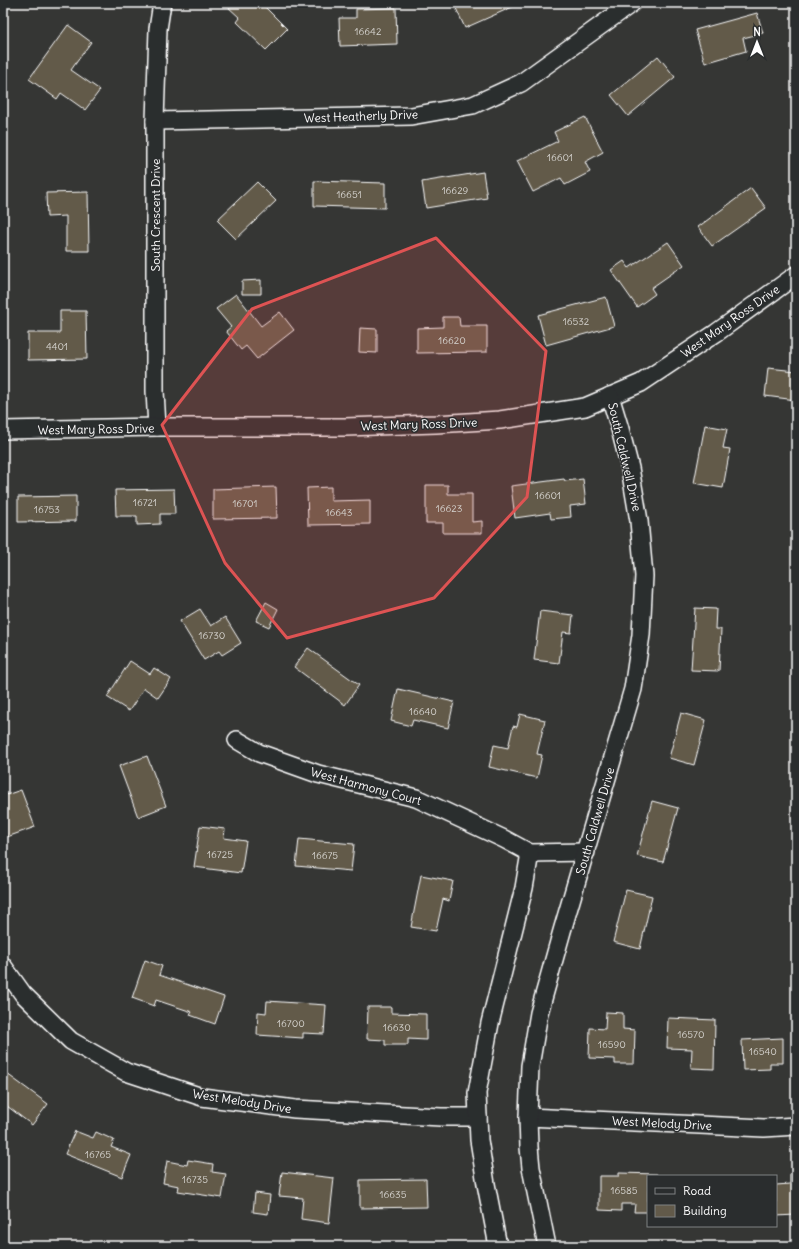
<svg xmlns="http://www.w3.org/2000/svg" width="799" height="1249" font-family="Delius,sans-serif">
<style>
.building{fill:#625a4a;stroke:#fff}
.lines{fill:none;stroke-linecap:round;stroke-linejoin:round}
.street-casing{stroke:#fff;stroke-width:20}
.street{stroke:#2a2d2e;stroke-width:17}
.marked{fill:#de5353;fill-opacity:0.2;stroke:#de5353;stroke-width:3;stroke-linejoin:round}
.labels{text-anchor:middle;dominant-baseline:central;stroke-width:3;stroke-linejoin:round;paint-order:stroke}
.number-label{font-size:10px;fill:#d8d6d2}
.street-label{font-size:12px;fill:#fff;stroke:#2a2d2e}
</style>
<rect width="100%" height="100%" fill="#353634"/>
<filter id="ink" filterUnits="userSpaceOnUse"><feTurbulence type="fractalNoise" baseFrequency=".025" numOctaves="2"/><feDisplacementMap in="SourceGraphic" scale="8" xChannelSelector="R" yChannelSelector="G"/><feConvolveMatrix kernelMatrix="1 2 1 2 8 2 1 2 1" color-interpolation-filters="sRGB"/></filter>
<g filter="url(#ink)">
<g class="building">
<path d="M230,3h31l26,26 -21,21 -29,-28 3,-4 -13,-12z"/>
<path d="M462,3h57v1l-54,24 -10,-22z"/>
<path d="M396,8l1,36 -57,2 -1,-28h17v-9z"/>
<path d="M757,13l6,20 -20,5 3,13 -41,12 -10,-33z"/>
<path d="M68,25l23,17 -20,28 29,20 -15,20 -24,-17 -4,6 -28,-20z"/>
<path d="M658,56l17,21 -47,39 -17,-21z"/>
<path d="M585,117l18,35 -18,10 5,10 -25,13 -4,-7 -28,14 -16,-31 41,-20 -4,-9z"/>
<path d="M483,172l4,26 -61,10 -4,-26z"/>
<path d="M314,181l71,2v25l-71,-2z"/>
<path d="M257,182l19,19 -40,38 -19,-19z"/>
<path d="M751,188l15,20 -54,38 -14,-19z"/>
<path d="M88,192l1,59h-23v-35l-19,1 -1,-24z"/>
<path d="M668,242l16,23 -33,23 4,6 -18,13 -26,-37 13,-9 5,7z"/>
<path d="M261,280v14h-19v-13z"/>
<path d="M236,294l25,32 19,-14 14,18 -37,29 -11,-13 -5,4 -15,-19 5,-4 -15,-18z"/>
<path d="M606,297l8,29 -68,19 -8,-30z"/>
<path d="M60,311h26l1,48 -59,1v-27h32z"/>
<path d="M443,317h16l1,9h27v26l-70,1v-25l26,-1z"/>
<path d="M360,328l17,1v24l-18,-1z"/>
<path d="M768,368l28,3v29l-31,-4z"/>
<path d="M705,425l22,4 -4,19 7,1 -7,39 -29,-5z"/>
<path d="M564,479l1,2 18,-2 3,25 -16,2 1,11 -20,2 -1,-6 -35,5 -4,-32z"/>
<path d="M426,485h22v9h24v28l10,-1v12h-39v-10h-17z"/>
<path d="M276,487l1,31 -64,1v-30z"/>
<path d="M331,487v14l39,-1v24l-62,1 -1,-37z"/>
<path d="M174,489l1,25h-15v10l-23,1v-9h-21l-1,-26z"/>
<path d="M76,496v25l-58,1v-25z"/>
<path d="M266,602l12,7 -9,18 -13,-6z"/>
<path d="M695,608l21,1 -1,20h6l-2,42 -28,-1z"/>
<path d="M200,609l11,17 14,-9 16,26 -19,12 -3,-4 -15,9 -24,-39z"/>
<path d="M540,611l33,4 -2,18 -8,-1 -4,31 -25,-3z"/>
<path d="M308,648l51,37 -14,20 -51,-38z"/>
<path d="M130,661l20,13 4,-6 17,11 -13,19 -14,-10 -15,23 -22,-14z"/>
<path d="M398,689l56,13 -6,26 -35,-8 -2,6 -20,-5z"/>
<path d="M681,713l25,7 -12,45 -25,-7z"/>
<path d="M520,714l25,6 -8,34 5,1 -5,23 -48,-11 5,-22 14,3 5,-22 4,1z"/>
<path d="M147,756l19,50 -28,11 -19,-51z"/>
<path d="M21,790l14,37 -28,10 -4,-12v-29z"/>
<path d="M652,801l26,7 -15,54 -26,-6z"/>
<path d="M200,826l25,3 -1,9 22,3 -5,32 -47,-6z"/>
<path d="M299,839l55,5 -3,27 -55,-5z"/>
<path d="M421,875l32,6 -4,20 -6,-2 -7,32 -25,-4z"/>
<path d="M626,890l26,6 -12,53 -27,-7z"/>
<path d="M145,960l17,6 -3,9 65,22 -9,27 -25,-9 2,-3 -36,-12 -2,6 -22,-8z"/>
<path d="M267,1001l59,4 -2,29 -21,-1v5l-46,-3 1,-23 8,1z"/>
<path d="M368,1007h23v6l35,1v26l-18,-1v6h-23v-5l-18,-1z"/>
<path d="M606,1012l17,1v16l12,1 -1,34h-19v-5l-26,-1 1,-30 15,1z"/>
<path d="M668,1018l47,2 -1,49 -23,-1 1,-19 -25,-1z"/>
<path d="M783,1038v25h-13v6l-27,1 -1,-30z"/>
<path d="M3,1071l45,33 -16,21 -29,-22z"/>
<path d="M75,1131l18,7 3,-6 18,8 -3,7 20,8 -9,22 -57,-23z"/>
<path d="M188,1160l25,4 -1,8 14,2 -4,24 -44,-7 1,-5 -16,-3 4,-22 20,4z"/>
<path d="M282,1172l52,6 -5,45 -28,-4 2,-21 -24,-2z"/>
<path d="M619,1173l38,1v2h-9v36h-14l1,-8h-14v7l-22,-1v-34h20z"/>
<path d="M790,1175h6v40l-20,1v-31l14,-1z"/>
<path d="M426,1179l1,28 -67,1v-28z"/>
<path d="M255,1193l15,2 -2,19 -15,-2z"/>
</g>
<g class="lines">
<g class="street-casing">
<g id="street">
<path d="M155,121l256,-5 62,-11 48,-22 111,-80"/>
<path d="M157,427l-2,-36v-270l3,-92 4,-26"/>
<path d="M3,430l154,-3h188l91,-3 64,-4 85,-13 56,-24 75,-50 80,-58"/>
<path d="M237,740l22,13 59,21 98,24 88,41 26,14 56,-1"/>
<path d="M3,966l20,28 48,47 55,31 76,25 93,12 146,8h37"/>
<path d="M528,1117l236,11 32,-2"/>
<path d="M498,1246l-12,-62 -7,-44 -2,-47 13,-70 34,-135 6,-35"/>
<path d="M547,1246l-16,-78 -2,-21 -1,-30 2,-51 9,-53 23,-82 71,-242 8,-54 3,-59 -5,-55 -9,-53 -10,-39 -10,-33"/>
</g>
</g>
<use href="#street" class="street"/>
</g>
</g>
<path class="marked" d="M436,238l110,113 -19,146 -93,101 -147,40 -62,-75 -63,-138 90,-116z"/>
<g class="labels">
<g class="number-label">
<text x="368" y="31">16642</text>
<text x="560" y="157">16601</text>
<text x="455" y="190">16629</text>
<text x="349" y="194">16651</text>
<text x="576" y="321">16532</text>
<text x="452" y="340">16620</text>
<text x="57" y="346">4401</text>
<text x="548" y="495">16601</text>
<text x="145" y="502">16721</text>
<text x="245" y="503">16701</text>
<text x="449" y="508">16623</text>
<text x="47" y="509">16753</text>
<text x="339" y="512">16643</text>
<text x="212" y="635">16730</text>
<text x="423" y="711">16640</text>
<text x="220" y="854">16725</text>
<text x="325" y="855">16675</text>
<text x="291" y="1023">16700</text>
<text x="397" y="1027">16630</text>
<text x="691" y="1034">16570</text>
<text x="612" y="1044">16590</text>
<text x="763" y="1051">16540</text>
<text x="98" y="1154">16765</text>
<text x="195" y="1179">16735</text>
<text x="624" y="1190">16585</text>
<text x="393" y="1194">16635</text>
</g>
<g class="street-label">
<text transform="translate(361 116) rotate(-2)">West Heatherly Drive</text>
<text transform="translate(155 215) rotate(-90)">South Crescent Drive</text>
<text transform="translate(730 321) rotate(-35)">West Mary Ross Drive</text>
<text transform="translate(419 424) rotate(-2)">West Mary Ross Drive</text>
<text transform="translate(96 429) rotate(-1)">West Mary Ross Drive</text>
<text transform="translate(625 457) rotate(77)">South Caldwell Drive</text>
<text transform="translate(366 786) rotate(15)">West Harmony Court</text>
<text transform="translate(595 821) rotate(-74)">South Caldwell Drive</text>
<text transform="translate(242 1101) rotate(9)">West Melody Drive</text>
<text transform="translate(662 1123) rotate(3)">West Melody Drive</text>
</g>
</g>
<rect width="799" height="1249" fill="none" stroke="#2a2d2e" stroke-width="16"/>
<rect x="8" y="8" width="783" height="1233" fill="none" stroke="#fff" stroke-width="1.5" filter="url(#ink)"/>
<rect x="647" y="1175" width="130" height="52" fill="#2a2d2e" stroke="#7f8182"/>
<rect x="655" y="1188" width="20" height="6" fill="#2a2d2e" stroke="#7f8182"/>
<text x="683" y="1195" font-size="12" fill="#ffffff">Road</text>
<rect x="655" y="1205" width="20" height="12" fill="#625a4a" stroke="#7f8182"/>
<text x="683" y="1215" font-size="12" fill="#ffffff">Building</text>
<g transform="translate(757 42)" stroke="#2a2d2e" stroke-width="3" paint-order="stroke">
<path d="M0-3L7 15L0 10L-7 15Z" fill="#ffffff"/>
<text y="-6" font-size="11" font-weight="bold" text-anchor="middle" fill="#ffffff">N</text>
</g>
</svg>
